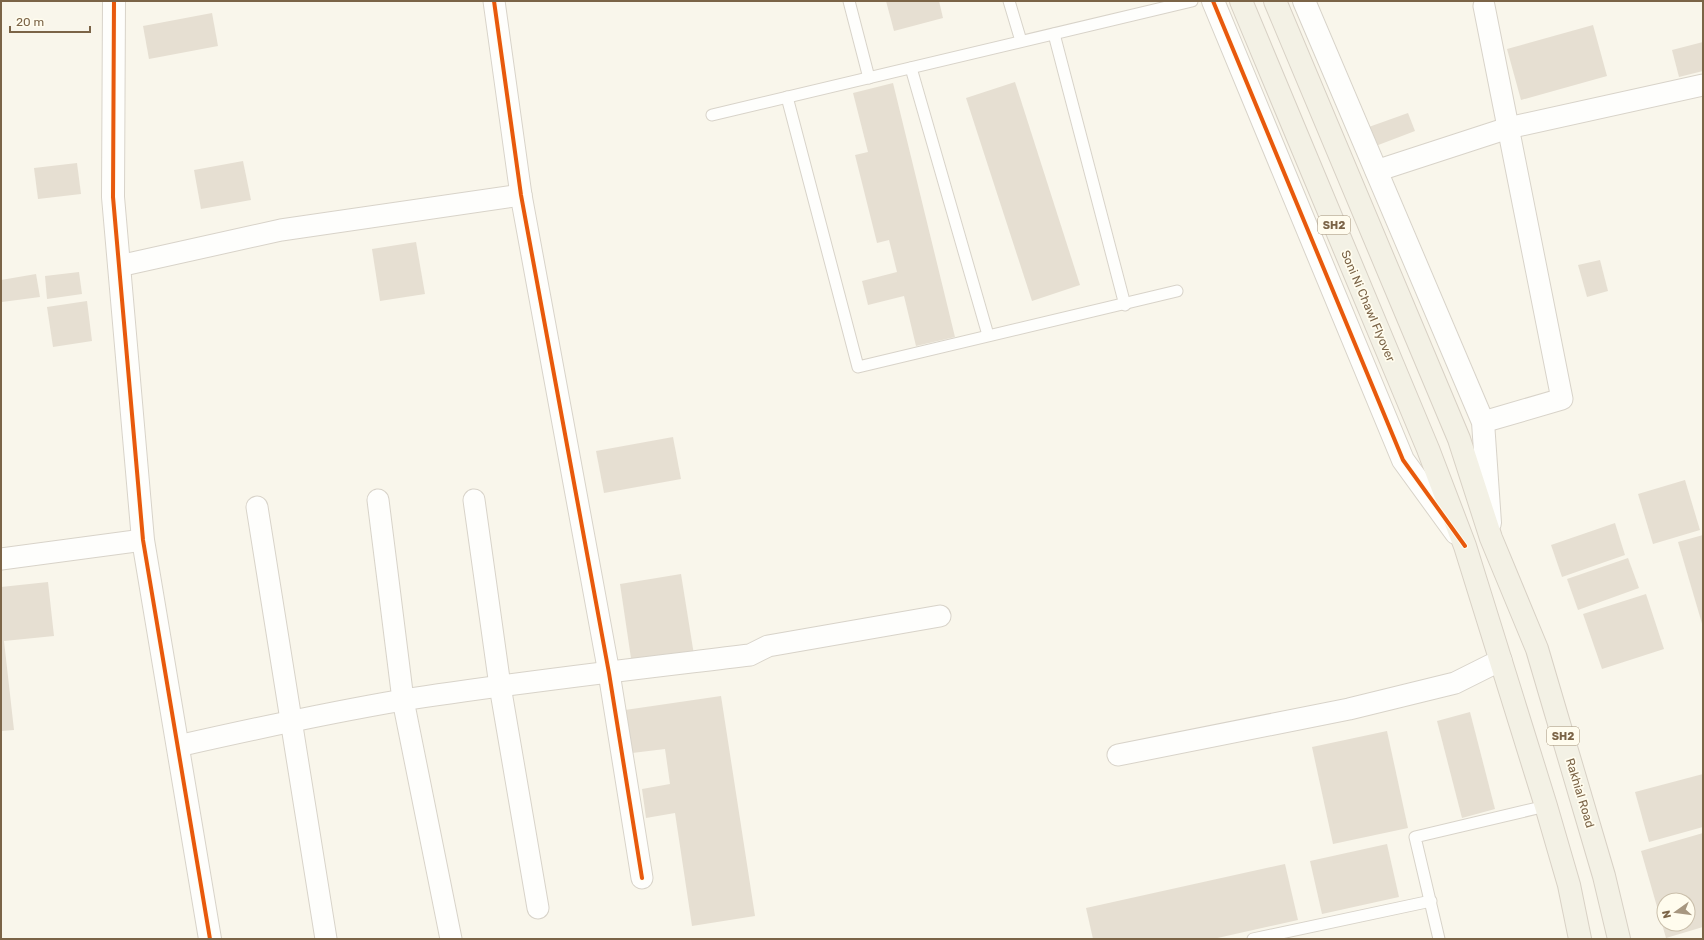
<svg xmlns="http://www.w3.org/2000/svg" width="1704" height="940" font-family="Rubik,sans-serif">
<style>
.building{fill:#e6dfd2;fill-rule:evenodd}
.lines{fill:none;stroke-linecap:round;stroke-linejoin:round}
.service-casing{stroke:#d8d3c9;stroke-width:13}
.minor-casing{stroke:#d8d3c9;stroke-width:23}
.tertiary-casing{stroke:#d8d3c9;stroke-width:24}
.primary-casing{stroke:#d8d1c5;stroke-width:24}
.service{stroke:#fefefc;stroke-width:11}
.minor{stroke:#fefefc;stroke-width:21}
.tertiary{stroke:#fefefc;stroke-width:22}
.primary{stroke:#f3f1e5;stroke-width:22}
.cycleway-casing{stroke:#fffcee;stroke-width:6}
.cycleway{stroke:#e8590c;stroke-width:4}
.labels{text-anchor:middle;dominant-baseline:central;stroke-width:3.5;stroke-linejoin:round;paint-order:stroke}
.shield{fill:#fffcee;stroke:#a39279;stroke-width:1}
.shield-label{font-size:11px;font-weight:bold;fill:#7b6447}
.street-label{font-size:12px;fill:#7b6447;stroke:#fffcee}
</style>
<rect width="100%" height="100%" fill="#f9f6eb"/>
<g class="building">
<path d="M886,1h53l4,17 -49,13z"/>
<path d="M212,13l6,33 -69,13 -6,-33z"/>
<path d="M1593,25l14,51 -86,24 -14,-51z"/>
<path d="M1703,42v29l-24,6 -7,-27z"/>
<path d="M1015,82l65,203 -48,16 -66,-203z"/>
<path d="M893,83l62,254 -39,9 -12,-50 -36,9 -6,-24 35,-9 -8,-32 -12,3 -22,-88 13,-3 -15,-59z"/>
<path d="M1408,113l7,18 -42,16 -7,-19z"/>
<path d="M243,161l8,39 -50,9 -7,-39z"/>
<path d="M77,163l4,31 -43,5 -4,-31z"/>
<path d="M416,242l9,52 -45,7 -8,-52z"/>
<path d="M1600,260l8,31 -21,6 -9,-32z"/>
<path d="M79,272l3,22 -35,5 -2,-23z"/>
<path d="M36,274l4,23 -38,5 -1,-22z"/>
<path d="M87,301l5,40 -39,6 -6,-40z"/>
<path d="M673,437l8,42 -77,14 -8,-42z"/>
<path d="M1685,480l15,50 -47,14 -15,-50z"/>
<path d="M1615,523l10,32 -63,22 -11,-32z"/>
<path d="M1703,535v92l-25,-85z"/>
<path d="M1628,558l11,30 -61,22 -11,-31z"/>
<path d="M681,574l13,81 -62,10 -12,-81z"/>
<path d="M48,582l6,54 -50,5 10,89 -13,1v-144z"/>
<path d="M1646,594l18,55 -62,20 -19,-55z"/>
<path d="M721,696l34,220 -63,10 -17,-113 -29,5 -4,-29 28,-5 -5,-35 -33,4 -7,-43z"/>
<path d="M1470,712l25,97 -33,9 -25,-97z"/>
<path d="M1387,731l21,97 -75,16 -21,-97z"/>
<path d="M1703,774v53l-54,15 -14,-50z"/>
<path d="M1703,833v94l-37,11 -25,-87zM1664,900h24v24h-24z"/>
<path d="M1387,844l12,53 -77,17 -12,-53z"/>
<path d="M1285,864l13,56 -85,19h-120l-7,-31z"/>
</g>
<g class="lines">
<g class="service-casing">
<g id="service">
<path d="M849,1l20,77"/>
<path d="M1009,1l12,40"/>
<path d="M1054,34l71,271"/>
<path d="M911,68l77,267"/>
<path d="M787,97l71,270 319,-76"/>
<path d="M712,115l480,-114"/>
<path d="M1253,939l178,-38"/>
<path d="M1439,939l-24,-102 131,-31"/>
</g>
</g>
<g class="minor-casing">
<g id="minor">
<path d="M494,1l27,194 88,478 33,205"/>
<path d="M1376,171l132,-43 195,-43"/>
<path d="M119,266l162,-36 240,-35"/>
<path d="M1483,422l79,-23 -78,-393"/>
<path d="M378,500l25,200 48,239"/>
<path d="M474,500l26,186 38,222"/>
<path d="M257,507l69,432"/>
<path d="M1,559l142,-19"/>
<path d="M178,746c75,-17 149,-33 225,-46 115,-18 231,-31 347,-45l18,-9 172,-30"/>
<path d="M1118,755l231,-46 106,-26 46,-23"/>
</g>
</g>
<g class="tertiary-casing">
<g id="tertiary">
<path d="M114,1l-1,196 30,343 67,399"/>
<path d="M1213,1l190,459 53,73"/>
<path d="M1304,1l179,421 7,101"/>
</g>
</g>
<g class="primary-casing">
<g id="primary">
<path d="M1241,1l187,448 37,97 81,260 23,79 11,54"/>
<path d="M1275,1l184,438 32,99 46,111 67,227 15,63"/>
</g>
</g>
<use href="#service" class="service"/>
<use href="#minor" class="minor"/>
<use href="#tertiary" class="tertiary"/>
<use href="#primary" class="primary"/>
<g class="cycleway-casing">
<g id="cycleway">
<path d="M114,1l-1,196 30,343 67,399"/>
<path d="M494,1l27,194 88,478 33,205"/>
<path d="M1213,1l190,459 62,86"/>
</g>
</g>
<use href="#cycleway" class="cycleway"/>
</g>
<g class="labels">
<g class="shield">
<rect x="1318" y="216" width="32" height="18" rx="3"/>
<rect x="1547" y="727" width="32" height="18" rx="3"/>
</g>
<g class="shield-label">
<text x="1334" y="225">SH2</text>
<text x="1563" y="736">SH2</text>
</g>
<g class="street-label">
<text transform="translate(1368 306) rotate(67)">Soni Ni Chawl Flyover</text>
<text transform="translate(1580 793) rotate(73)">Rakhial Road</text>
</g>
</g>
<rect width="1704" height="940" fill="none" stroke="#7b6447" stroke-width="4"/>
<g transform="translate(1676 912) rotate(256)"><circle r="19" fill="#fffcee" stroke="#cabfab"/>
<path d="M0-3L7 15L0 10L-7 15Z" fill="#a79780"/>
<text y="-6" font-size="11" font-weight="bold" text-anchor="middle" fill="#7b6447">N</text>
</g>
<path d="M10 26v6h80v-6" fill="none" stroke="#7b6447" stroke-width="2"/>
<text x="16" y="26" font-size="12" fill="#7b6447" stroke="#fffcee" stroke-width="3" paint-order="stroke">20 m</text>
</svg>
